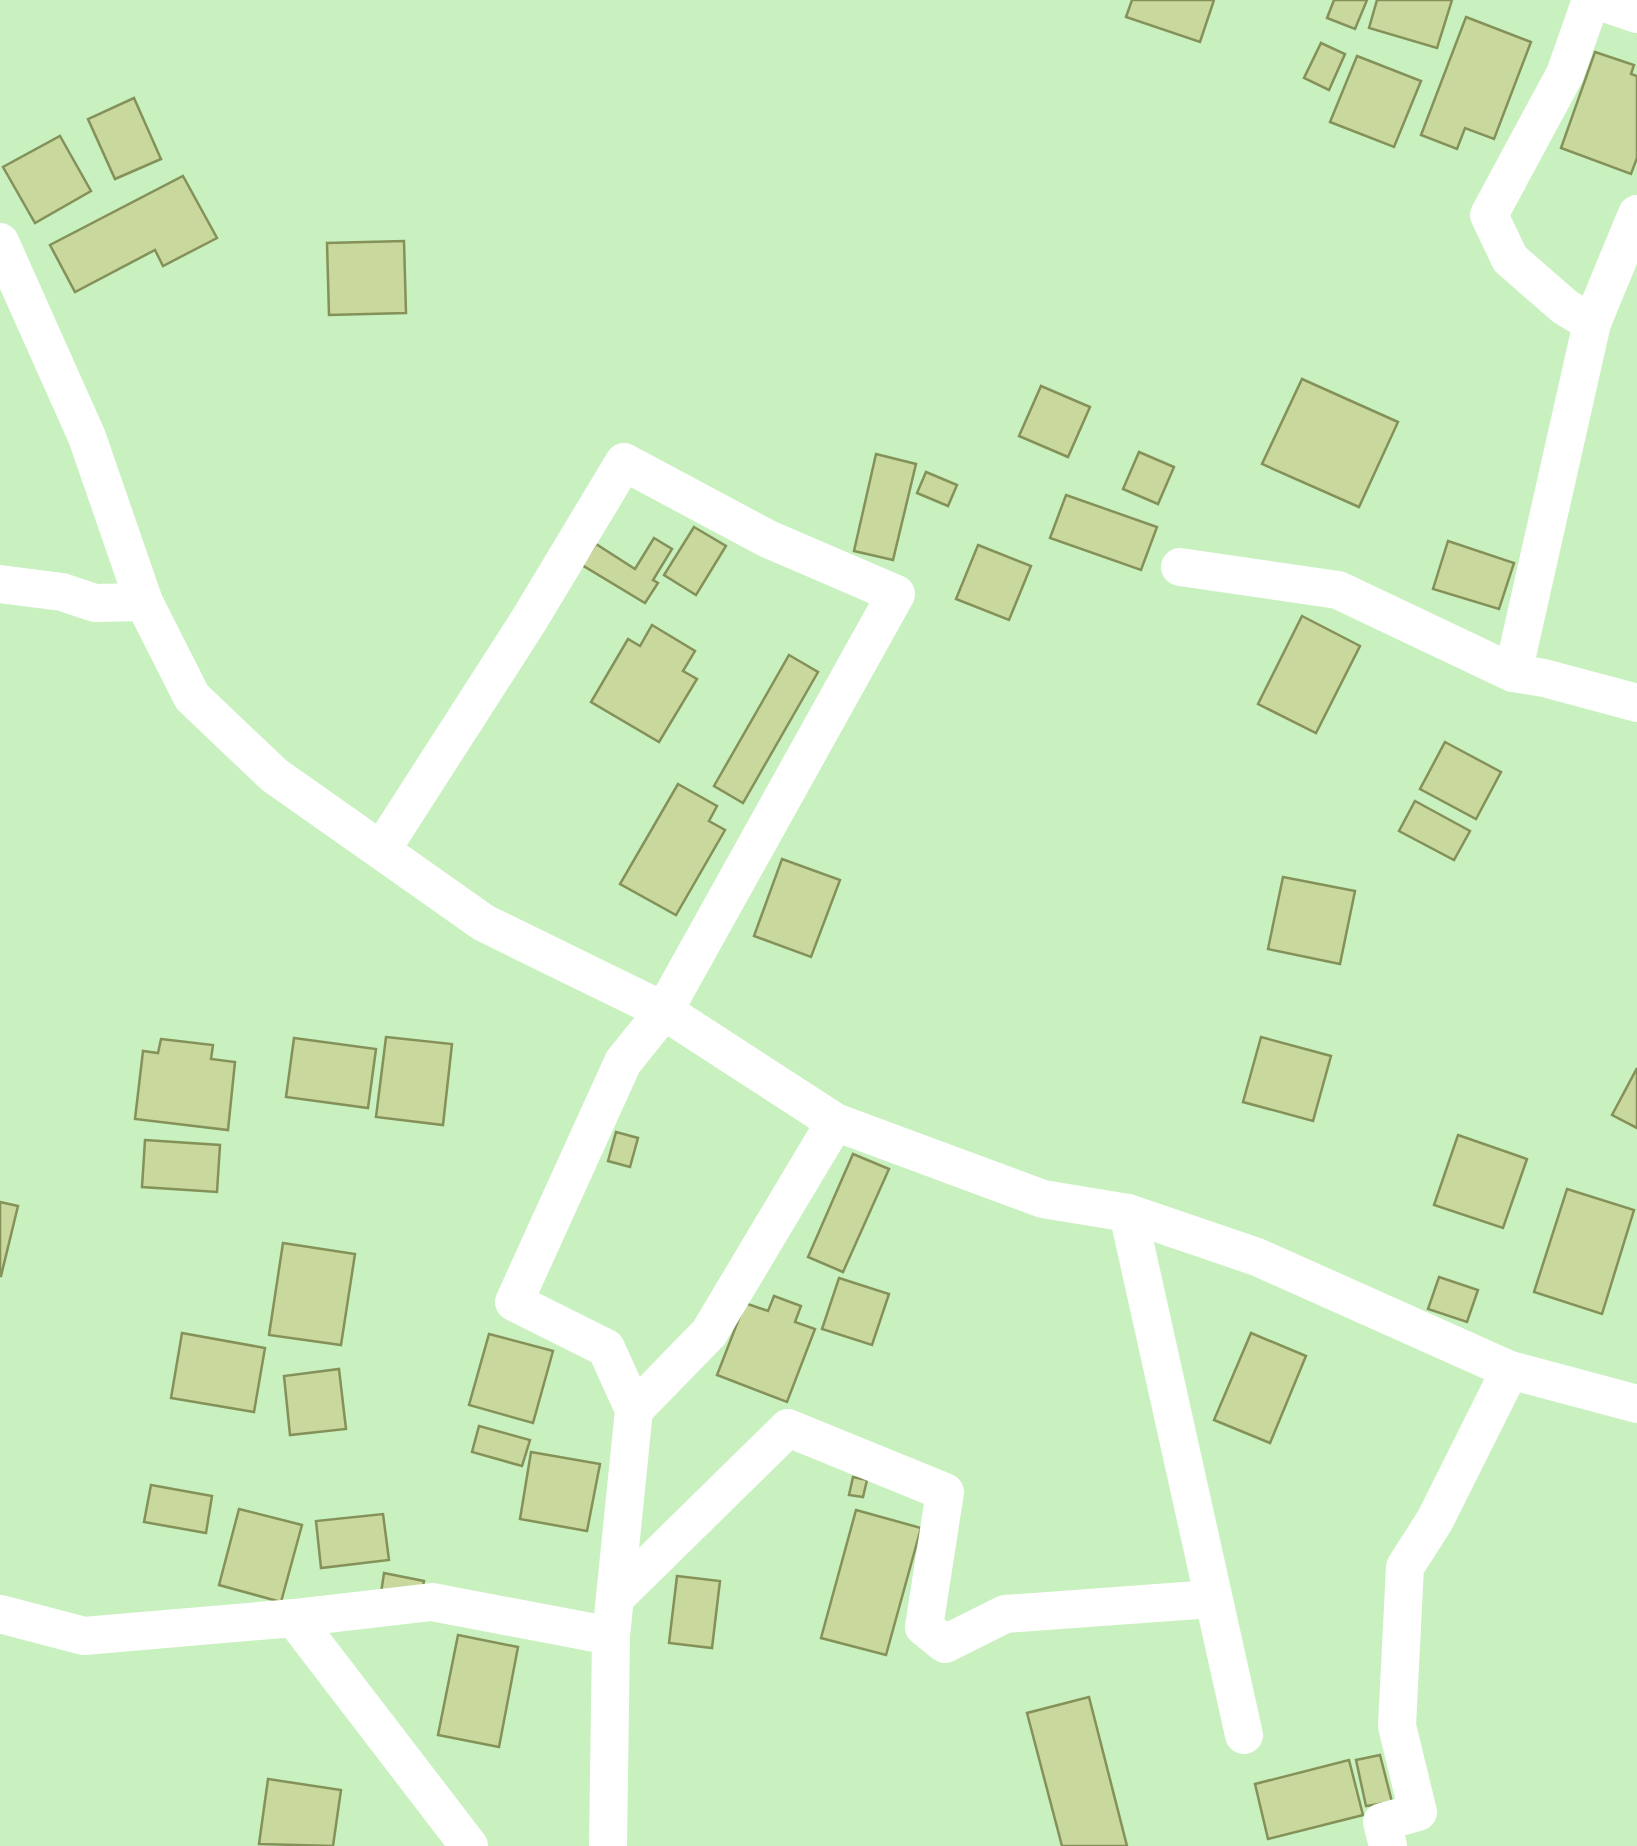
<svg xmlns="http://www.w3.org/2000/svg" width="1637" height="1846" font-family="Montserrat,sans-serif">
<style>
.building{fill:#c9d89d;stroke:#849159;stroke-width:2.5}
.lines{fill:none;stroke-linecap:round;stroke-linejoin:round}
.minor{stroke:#fff;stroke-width:38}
</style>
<rect width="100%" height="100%" fill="#c9f1bf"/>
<g class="building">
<path d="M1132,0h82l-14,42 -74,-25z"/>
<path d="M1334,0h33l-12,29 -28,-11z"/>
<path d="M1377,0h75l-15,48 -68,-20z"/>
<path d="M1466,17l65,25 -37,97 -29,-11 -8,21 -36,-14z"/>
<path d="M1321,43l24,11 -16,36 -25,-12z"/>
<path d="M1595,52l39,13 -3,9 6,2v82l-6,16 -70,-26z"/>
<path d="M1357,56l64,25 -27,66 -64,-25z"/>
<path d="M134,98l27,61 -46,20 -27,-60z"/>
<path d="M60,136l31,55 -56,32 -32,-56z"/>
<path d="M183,176l34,62 -54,28 -8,-16 -80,42 -25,-47z"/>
<path d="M404,241l2,72 -77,2 -2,-72z"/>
<path d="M1302,379l96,43 -39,85 -97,-43z"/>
<path d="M1041,386l49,21 -22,50 -49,-21z"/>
<path d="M1139,452l35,15 -16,37 -35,-15z"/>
<path d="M876,454l40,10 -23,96 -39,-9z"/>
<path d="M926,472l31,13 -9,21 -31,-13z"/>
<path d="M1066,495l91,32 -16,43 -91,-32z"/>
<path d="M694,527l32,19 -30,49 -32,-20z"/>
<path d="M654,538l18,11 -19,31 5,3 -13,20 -63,-38 14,-21 39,25z"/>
<path d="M1448,541l66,22 -15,46 -66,-20z"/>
<path d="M978,545l53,21 -22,54 -53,-21z"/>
<path d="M1302,616l58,30 -44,87 -58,-29z"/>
<path d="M652,625l43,26 -12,20 14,8 -38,63 -68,-40 37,-63 12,7z"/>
<path d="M789,655l29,17 -75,131 -29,-17z"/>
<path d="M1445,742l56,30 -25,47 -56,-30z"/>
<path d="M678,784l39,22 -8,15 16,9 -49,85 -56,-31z"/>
<path d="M1415,801l55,30 -16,29 -55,-29z"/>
<path d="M782,859l58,21 -29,77 -57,-21z"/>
<path d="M1283,877l72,14 -15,73 -72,-15z"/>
<path d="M386,1037l66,7 -9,81 -67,-8z"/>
<path d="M1261,1037l70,19 -18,65 -70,-19z"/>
<path d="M294,1038l82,11 -8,59 -82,-11z"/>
<path d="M161,1039l52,6 -2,14 24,3 -7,68 -93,-11 8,-68 15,2z"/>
<path d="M1637,1068v60l-25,-13z"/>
<path d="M616,1132l22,6 -8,29 -22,-6z"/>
<path d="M1458,1135l69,24 -24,69 -69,-23z"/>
<path d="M145,1140l75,5 -3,47 -75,-5z"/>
<path d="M853,1154l36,15 -46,103 -35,-15z"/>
<path d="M1567,1189l67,21 -32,104 -68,-22z"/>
<path d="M0,1202l18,4 -17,70h-1z"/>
<path d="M283,1243l72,11 -14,91 -72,-10z"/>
<path d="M1439,1277l39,13 -11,32 -39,-13z"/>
<path d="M839,1278l50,16 -17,51 -50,-16z"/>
<path d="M774,1296l27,10 -6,16 20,7 -28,73 -70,-27 28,-72 23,8z"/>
<path d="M182,1333l83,15 -11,64 -83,-14z"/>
<path d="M1251,1333l55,23 -36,87 -56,-23z"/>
<path d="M489,1334l64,17 -20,72 -64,-18z"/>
<path d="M339,1369l7,60 -56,6 -6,-59z"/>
<path d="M479,1426l51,14 -8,26 -50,-14z"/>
<path d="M531,1452l69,12 -13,67 -67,-12z"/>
<path d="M853,1477l14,3 -4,17 -14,-2z"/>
<path d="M151,1485l61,11 -6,37 -62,-11z"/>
<path d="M239,1509l63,16 -21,77 -62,-17z"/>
<path d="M856,1510l65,18 -35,127 -65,-17z"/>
<path d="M383,1514l6,46 -68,8 -5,-47z"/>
<path d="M384,1573l40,8 -4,19 -39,-7z"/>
<path d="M677,1576l43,5 -8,67 -43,-5z"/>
<path d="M458,1635l60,12 -19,100 -61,-12z"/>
<path d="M1089,1697l38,149h-65l-35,-133z"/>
<path d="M1380,1755l12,47 -26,4 -10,-46z"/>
<path d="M1349,1760l14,55 -95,24 -13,-55z"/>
<path d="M268,1779l73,11 -8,56 -74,-2z"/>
</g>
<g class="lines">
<g class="minor">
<path d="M1596,0l41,14"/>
<path d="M0,242l87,195 57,165 48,95 82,78 210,148 180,88 171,111 208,77 85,14 129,44 253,113 127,34"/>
<path d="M1592,323l45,-109"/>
<path d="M1180,567l158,23 175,83 31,5 93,25"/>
<path d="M0,584l62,8 33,11 49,-1"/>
<path d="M1513,673l79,-350 -27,-16 -55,-48 -21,-44 76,-141 26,-74"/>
<path d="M382,849l147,-229 95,-158 144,77 128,55 -232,417 -41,51 -109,240 92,46 28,62 -23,226 -3,210"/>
<path d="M1128,1213l116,522"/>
<path d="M634,1410l75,-77 126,-211"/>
<path d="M615,1598l173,-170 157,64 -21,135 21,17 60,-30 207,-15"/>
<path d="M0,1614l84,22 210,-18 175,228"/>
<path d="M294,1618l138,-16 179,34"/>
<path d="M1388,1846l-6,-24 36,-10 -21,-86 8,-159 30,-47 75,-150"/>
</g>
</g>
</svg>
